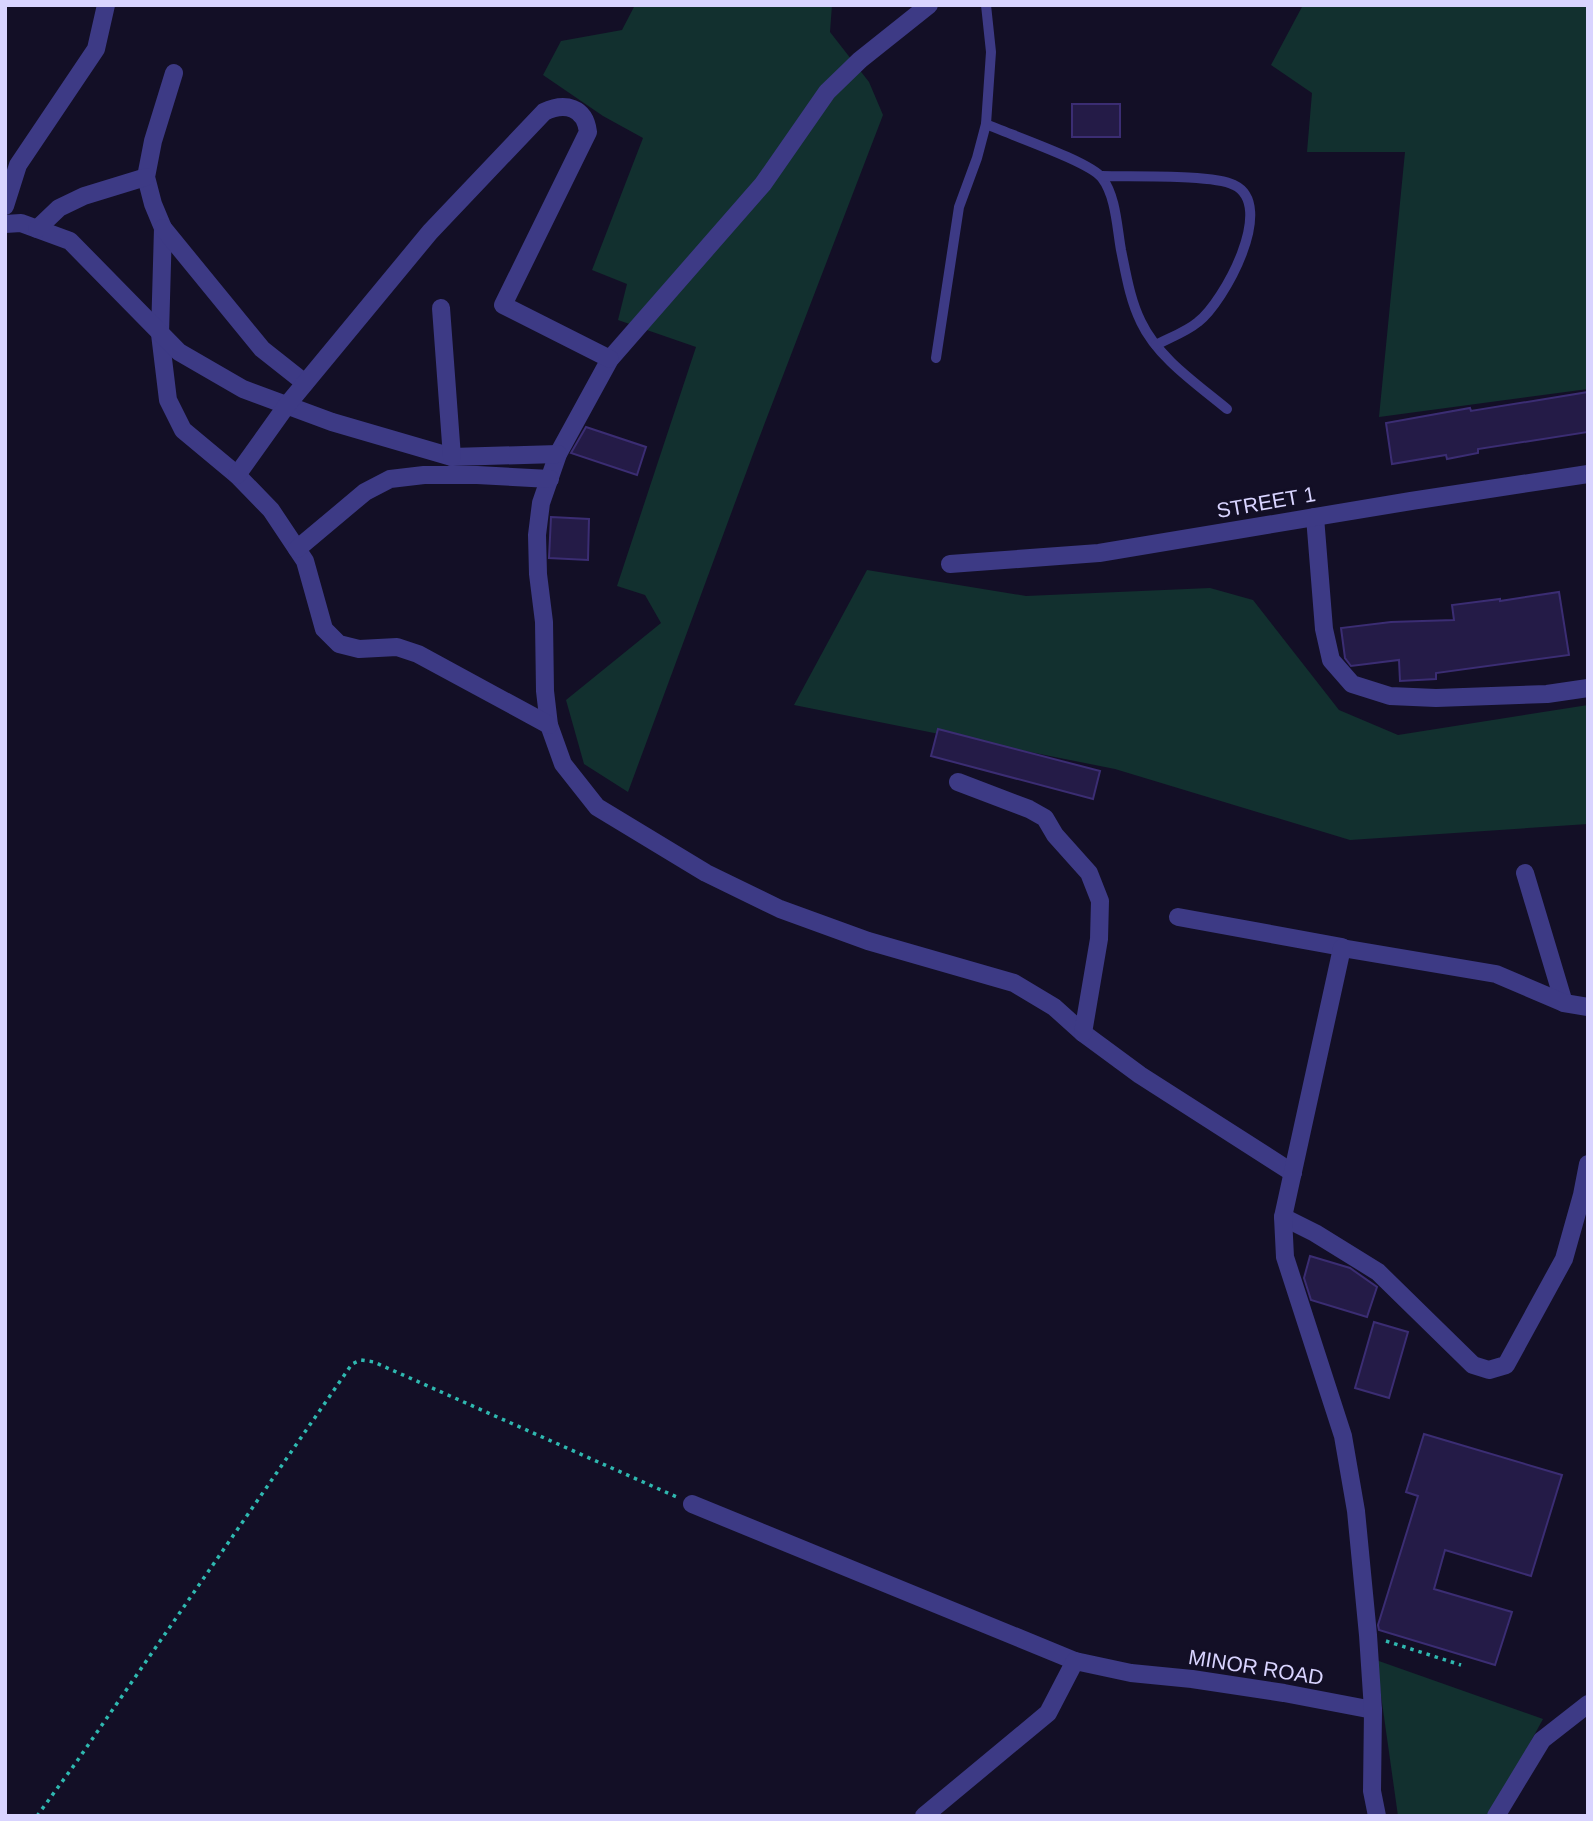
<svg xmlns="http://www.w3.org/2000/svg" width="1593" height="1821" font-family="Helvetica,sans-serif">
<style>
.green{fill:#12302f}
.building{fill:#241b47;stroke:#3b2d73;stroke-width:2}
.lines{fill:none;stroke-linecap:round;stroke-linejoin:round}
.path{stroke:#2fb8b0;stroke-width:3.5;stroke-dasharray:3.5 5;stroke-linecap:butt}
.service{stroke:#3d3a85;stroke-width:10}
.minor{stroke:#3d3a85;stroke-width:18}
.tertiary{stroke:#3d3a85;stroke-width:18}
.labels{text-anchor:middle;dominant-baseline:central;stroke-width:5;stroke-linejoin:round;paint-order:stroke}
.street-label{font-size:21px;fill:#d9d4ff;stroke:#130f26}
</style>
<rect width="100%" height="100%" fill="#130f26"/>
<g class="green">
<path d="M635,5h197l-2,27 39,50 14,33 -127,331 -128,346 -44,-28 -18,-64 95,-77 -16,-28 -28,-9 79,-239 -78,-27 9,-36 -35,-14 51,-132 -40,-22 -60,-41 18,-34 61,-11z"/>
<path d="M1303,5h285v384l-209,28 26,-265h-98l5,-59 -41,-28z"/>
<path d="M867,570l159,26 184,-8 43,12 86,110 59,25 190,-30v119l-238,16 -235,-71 -321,-64z"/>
<path d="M1376,1660l167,59 -53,97h-92z"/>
</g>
<g class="building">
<rect x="1072" y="104" width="48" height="33"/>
<path d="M1588,392v40l-110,17v4l-31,6 -1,-4 -54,9 -6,-41 84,-15 1,3z"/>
<path d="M586,427l60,20 -9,28 -66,-22z"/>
<path d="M551,517l38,2 -1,41 -39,-2z"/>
<path d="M1559,592l10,63 -133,18v6l-36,2 -1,-21 -48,6 -6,-8 -4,-30 50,-6 63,-2 -2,-15 48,-6v2z"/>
<path d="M938,729l162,42 -7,28 -162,-43z"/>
<path d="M1310,1256l40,12 27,19 -10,30 -56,-17 -7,-22z"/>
<path d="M1374,1322l34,10 -19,66 -34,-10z"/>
<path d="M1424,1434l138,41 -31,101 -86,-26 -11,39 78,23 -17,53 -116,-35 -1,-5 40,-129 -12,-4z"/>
</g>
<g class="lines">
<g class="path">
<path d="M1386,1641l75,24"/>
<path d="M37,1816l38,-52 277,-400 9,-4 13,2 305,136"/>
</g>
<g class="service">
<path d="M986,124c22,10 105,38 116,54 14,18 15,50 19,72 5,24 9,50 20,72 17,36 56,62 86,87"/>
<path d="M1102,176c28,1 111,-2 132,9 43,20 -10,117 -36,137 -12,10 -29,16 -42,23"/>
<path d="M936,358l23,-151 18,-49 9,-34 5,-72 -5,-47"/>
</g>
<g class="minor">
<path d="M929,5l-69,55 -33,32 -64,92 -153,175 -52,95 -17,49 -4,32 1,39 6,48 1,69 4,34 14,39 34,43 109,66 74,36 88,32 146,42 40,24 29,26 57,42 153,98"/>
<path d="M174,73l-21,68 -7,36 7,27 10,24 -3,106 8,66 15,30 54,45 34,35 34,51 19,68 15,15 20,5 38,-2 21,7 131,71"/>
<path d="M5,206l13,-41 78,-116 10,-44"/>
<path d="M5,224l16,-1 49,18 109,111 64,37 89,33 120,35 106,-3"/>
<path d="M163,228l99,121 43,34"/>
<path d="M37,229l22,-21 25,-12 62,-19"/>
<path d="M441,308l11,149"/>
<path d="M237,475l50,-70 143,-173 114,-120c21,-10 41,-5 44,20l-85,173 107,54"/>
<path d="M1315,517l9,112 7,31 21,24 38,12 46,2 111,-4 41,-6"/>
<path d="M297,549l68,-57 25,-13 34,-4h53l73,4"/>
<path d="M950,564l149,-11 312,-52 177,-27"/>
<path d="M958,782l71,27 16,9 10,17 34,38 11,28 -1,38 -16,94"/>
<path d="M1525,873l39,130"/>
<path d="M1178,917l164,30"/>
<path d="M1283,1217l32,16 63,39 95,93 16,5 17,-5 58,-106 18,-64 6,-31"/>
<path d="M692,1504l383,157"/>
<path d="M924,1816l124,-103 27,-52 56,12 61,6 92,14 89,17"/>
</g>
<g class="tertiary">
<path d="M1377,1816l-5,-25 1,-81 -5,-75 -12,-124 -13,-75 -58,-179 -2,-40 59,-269 154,26 68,29 24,4"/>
<path d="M1496,1816l46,-76 46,-36"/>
</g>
</g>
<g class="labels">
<g class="street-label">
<text transform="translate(1266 502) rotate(-10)">STREET 1</text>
<text transform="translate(1256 1667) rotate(9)">MINOR ROAD</text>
</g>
</g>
<rect width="1593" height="1821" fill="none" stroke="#d9d4ff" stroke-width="14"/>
</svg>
